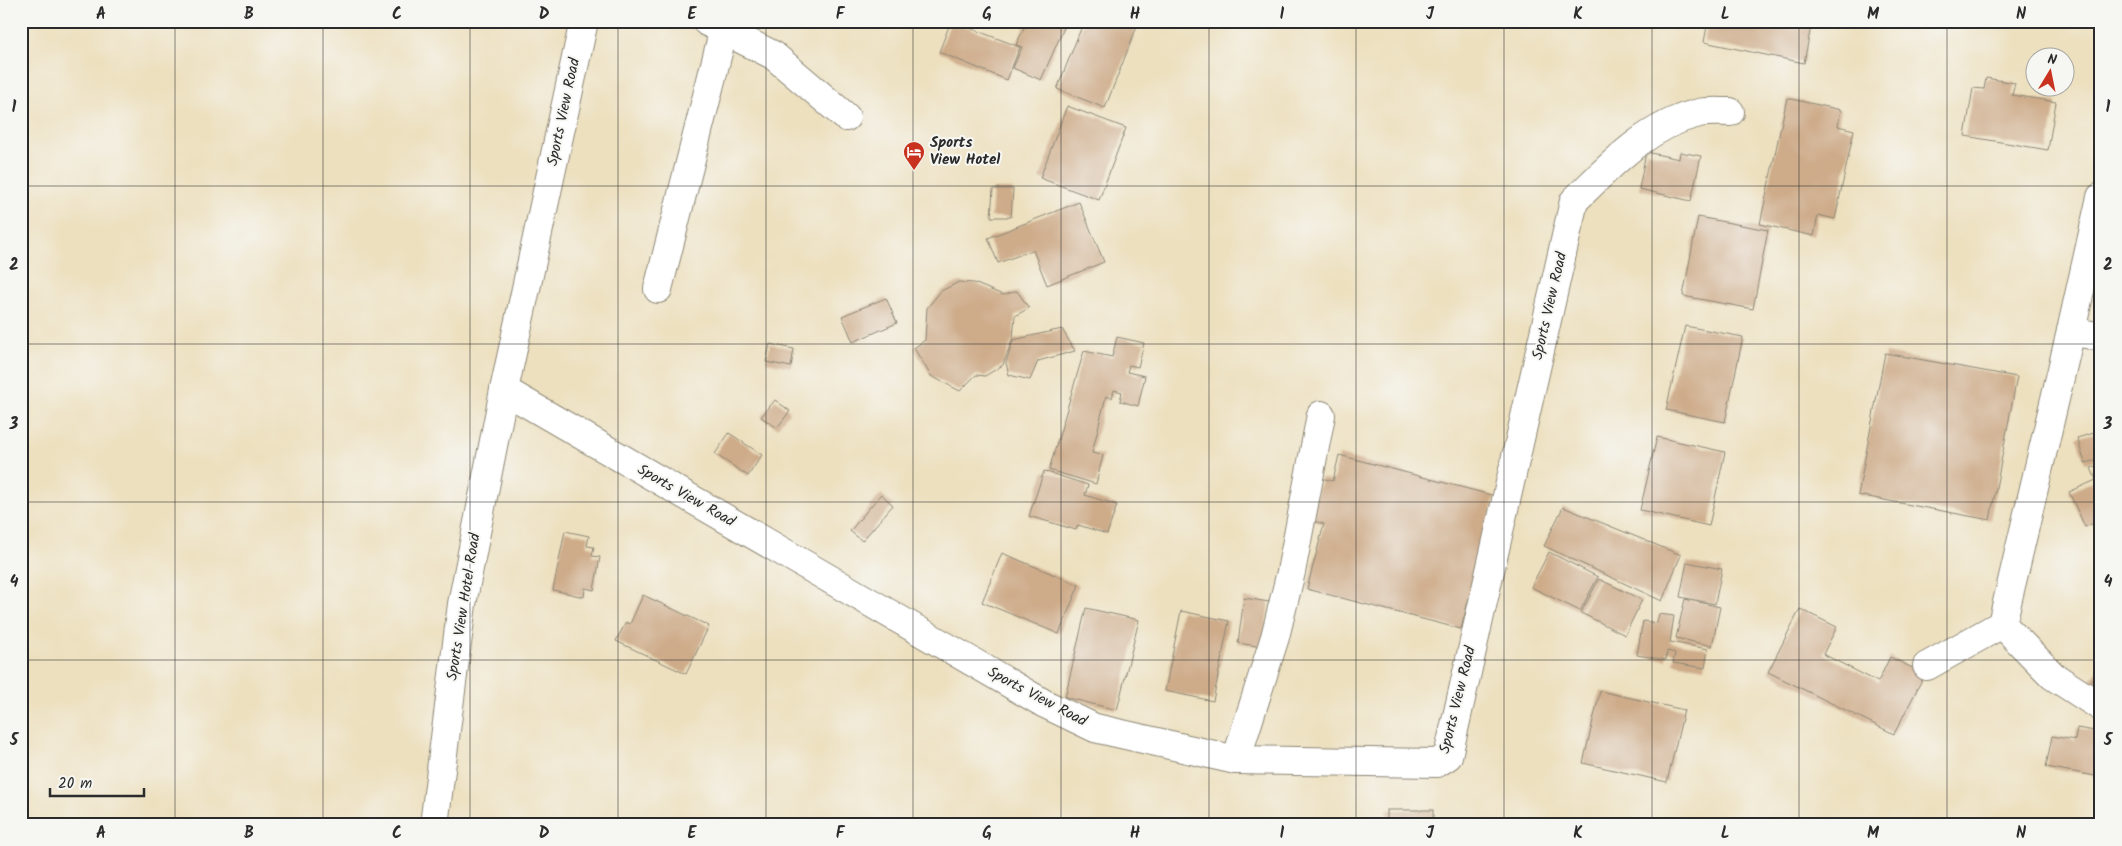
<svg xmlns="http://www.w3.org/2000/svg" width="2122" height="846" font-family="Kalam,sans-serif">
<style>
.building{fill:#ceac8a}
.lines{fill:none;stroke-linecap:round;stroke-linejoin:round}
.minor-casing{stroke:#8c8675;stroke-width:30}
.minor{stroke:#fff;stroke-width:28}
.grid{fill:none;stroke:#2b2b2b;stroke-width:1;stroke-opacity:0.55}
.labels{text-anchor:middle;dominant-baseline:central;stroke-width:4;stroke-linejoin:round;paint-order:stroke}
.street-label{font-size:15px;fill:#2b2b2b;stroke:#f6f6f2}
.poi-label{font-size:15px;font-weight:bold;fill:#2b2b2b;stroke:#f6f6f2;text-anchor:start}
.neatline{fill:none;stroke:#2b2b2b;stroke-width:2}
.grid-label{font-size:16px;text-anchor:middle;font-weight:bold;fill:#2b2b2b}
</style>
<rect width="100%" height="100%" fill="#f6f6f2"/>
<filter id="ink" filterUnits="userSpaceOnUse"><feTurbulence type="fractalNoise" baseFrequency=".02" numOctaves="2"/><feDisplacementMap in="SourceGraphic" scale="10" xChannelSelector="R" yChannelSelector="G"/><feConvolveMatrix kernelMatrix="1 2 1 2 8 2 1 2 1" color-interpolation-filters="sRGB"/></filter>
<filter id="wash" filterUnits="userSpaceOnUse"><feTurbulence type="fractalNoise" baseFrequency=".0096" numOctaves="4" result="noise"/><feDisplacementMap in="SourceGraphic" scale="20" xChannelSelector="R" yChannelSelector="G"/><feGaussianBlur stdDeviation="1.12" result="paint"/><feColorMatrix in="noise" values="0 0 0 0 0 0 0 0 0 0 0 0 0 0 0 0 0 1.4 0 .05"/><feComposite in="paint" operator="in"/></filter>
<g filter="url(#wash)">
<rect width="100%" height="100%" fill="#ede0bf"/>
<g id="blocks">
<g class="building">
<path d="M951,21l69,26 -13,33 -68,-28z"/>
<path d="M1027,21h40l-26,59 -28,-12 9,-21 -6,-2z"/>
<path d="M1084,21h55l-34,87 -48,-19z"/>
<path d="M1708,21h104l-8,42 -100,-21z"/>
<path d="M1986,78l29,5 -3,12 44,7 -8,48 -83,-14 8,-48 11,1z"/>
<path d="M1787,98l54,12 -3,16 16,4 -19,89 -17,-4 -4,21 -54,-12z"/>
<path d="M1067,106l59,22 -27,72 -59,-22z"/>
<path d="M1646,152l33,7 1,-7 21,4 -10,45 -52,-12z"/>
<path d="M993,189h20l-2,28h-20z"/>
<path d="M1079,202l25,60 -57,23 -14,-35 -35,13 -10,-25z"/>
<path d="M1698,217l70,13 -15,79 -70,-13z"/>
<path d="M959,282l15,1 29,12 14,-4 12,17 -14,8 -2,22 -10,27 -18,11 -9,-1 -16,16 -29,-15 -17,-28 11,-8 2,-32 14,-17z"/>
<path d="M886,298l11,25 -44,19 -11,-26z"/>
<path d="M1685,326l58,11 -18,85 -59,-12z"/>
<path d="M1062,329l13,22 -37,10 -8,19 -21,-5 -3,-12 7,-23z"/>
<path d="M1117,337l27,6 -6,24 -9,-2 -2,7 18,4 -7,30 -18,-5 2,-9 -8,-2 -2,8 -6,-2 -14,57 11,2 -7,29 -47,-14 35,-119 28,6z"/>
<path d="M770,344l24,5 -3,18 -25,-5z"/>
<path d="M1885,353l132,24 -27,143 -132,-25z"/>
<path d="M775,400l15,11 -13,17 -16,-11z"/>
<path d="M2101,431v28l-16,4 -8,-25z"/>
<path d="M729,433l33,22 -14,21 -33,-22z"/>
<path d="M1657,437l68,15 -16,74 -69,-16z"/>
<path d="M1339,455l156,41 -34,133 -154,-40 17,-65 -14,-4 11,-42 12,3z"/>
<path d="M2101,464v56l-16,7 -16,-35 27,-12 -5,-12z"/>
<path d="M1044,471l44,14 -3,10 32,10 -10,29 -29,-9 -2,5 -47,-14z"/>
<path d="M881,494l12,11 -31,36 -12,-10z"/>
<path d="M1563,507l118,48 -19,46 -118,-55z"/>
<path d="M565,531l24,5 -2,10 7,1 -2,9 8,1 -6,33 -9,-2 -1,9 -31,-7z"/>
<path d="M1549,552l49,25 -18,34 -49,-24z"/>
<path d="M1002,553l77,32 -20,49 -77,-32z"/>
<path d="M1687,562l35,7 -7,35 -35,-7z"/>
<path d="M1599,579l43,21 -17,35 -44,-22z"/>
<path d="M643,595l66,31 -23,48 -70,-33 10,-19 4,2z"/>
<path d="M1244,598l25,4 -6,45 -25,-4z"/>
<path d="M1685,599l35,8 -8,39 -36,-8z"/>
<path d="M1086,608l53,12 -22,90 -52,-13z"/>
<path d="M1800,609l37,18 -14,27 55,28 12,-25 35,17 -31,60 -126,-62z"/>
<path d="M1181,611l48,10 -16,80 -48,-10z"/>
<path d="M1659,614l15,2 -4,26 38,7 -3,19 -32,-5 2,-10 -8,-2 -1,9 -29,-5 6,-34 14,2z"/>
<path d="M2101,665v26l-12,-8z"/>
<path d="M1600,691l84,19 -17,72 -84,-19z"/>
<path d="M2077,728l24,4v45l-55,-10 6,-31 23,4z"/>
<rect x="1387" y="810" width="46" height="15"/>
<path d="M1177,819l22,5v1h-23z"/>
</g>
</g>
</g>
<g filter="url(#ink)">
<use href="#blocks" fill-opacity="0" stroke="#8c8675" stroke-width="1"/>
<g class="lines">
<g class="minor-casing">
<g id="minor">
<path d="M584,21l-80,369 541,314 50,24 141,32 201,3 11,-7 126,-555c36,-35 73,-76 125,-88 9,-2 21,-1 31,-1"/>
<path d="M707,22l66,33 73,62"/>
<path d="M658,289l68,-268"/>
<path d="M2071,331l30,6"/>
<path d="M2002,624l51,52 48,31"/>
<path d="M1927,666l75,-42 69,-293 30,-134"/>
<path d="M1236,760l39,-123 16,-65 30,-157"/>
<path d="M434,825l28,-221 42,-214"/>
</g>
</g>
<use href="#minor" class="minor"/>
</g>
</g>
<path class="grid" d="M175,21v804M323,21v804M470,21v804M618,21v804M766,21v804M913,21v804M1061,21v804M1209,21v804M1356,21v804M1504,21v804M1652,21v804M1799,21v804M1947,21v804M21,186h2080M21,344h2080M21,502h2080M21,660h2080"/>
<defs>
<g id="hotel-pin" transform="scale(1.125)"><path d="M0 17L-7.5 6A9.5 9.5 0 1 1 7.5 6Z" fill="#c8321e" stroke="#f6f6f2"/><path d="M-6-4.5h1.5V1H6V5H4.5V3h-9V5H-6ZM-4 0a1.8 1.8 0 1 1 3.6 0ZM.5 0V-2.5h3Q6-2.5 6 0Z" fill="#fff"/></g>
</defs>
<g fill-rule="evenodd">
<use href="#hotel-pin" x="914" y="152"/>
</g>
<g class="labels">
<g class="street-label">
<text transform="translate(564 112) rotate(-78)">Sports View Road</text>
<text transform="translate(1550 306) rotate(-77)">Sports View Road</text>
<text transform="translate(686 496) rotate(30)">Sports View Road</text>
<text transform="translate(464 607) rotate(-81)">Sports View Hotel Road</text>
<text transform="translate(1037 697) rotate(28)">Sports View Road</text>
<text transform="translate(1458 700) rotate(-76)">Sports View Road</text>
</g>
<g class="poi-label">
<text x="930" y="143">Sports<tspan x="930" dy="17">View Hotel</tspan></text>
</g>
</g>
<rect width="2122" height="846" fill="none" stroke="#f6f6f2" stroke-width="55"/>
<g transform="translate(2050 72) rotate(10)"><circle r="24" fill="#f6f6f2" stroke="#a5a5a2"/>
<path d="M0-4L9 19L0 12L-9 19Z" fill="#c8321e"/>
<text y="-8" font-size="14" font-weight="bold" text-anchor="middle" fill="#2b2b2b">N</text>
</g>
<path d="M50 788v8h94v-8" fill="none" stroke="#2b2b2b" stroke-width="2.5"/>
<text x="58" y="788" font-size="15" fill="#2b2b2b" stroke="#f6f6f2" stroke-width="4" paint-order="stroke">20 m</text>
<rect x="28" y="28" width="2066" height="790" class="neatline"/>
<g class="grid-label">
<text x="101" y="19">A</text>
<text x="249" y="19">B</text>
<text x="397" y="19">C</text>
<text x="544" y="19">D</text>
<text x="692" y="19">E</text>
<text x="840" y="19">F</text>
<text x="987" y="19">G</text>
<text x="1135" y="19">H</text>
<text x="1282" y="19">I</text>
<text x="1430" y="19">J</text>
<text x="1578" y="19">K</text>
<text x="1725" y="19">L</text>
<text x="1873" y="19">M</text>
<text x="2021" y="19">N</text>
<text x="14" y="112">1</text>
<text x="2108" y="112">1</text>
<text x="14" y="270">2</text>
<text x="2108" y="270">2</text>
<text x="14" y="429">3</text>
<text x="2108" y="429">3</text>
<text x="14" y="587">4</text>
<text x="2108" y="587">4</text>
<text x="14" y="745">5</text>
<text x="2108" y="745">5</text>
<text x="101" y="838">A</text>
<text x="249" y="838">B</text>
<text x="397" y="838">C</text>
<text x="544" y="838">D</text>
<text x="692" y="838">E</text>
<text x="840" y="838">F</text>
<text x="987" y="838">G</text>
<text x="1135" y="838">H</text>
<text x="1282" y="838">I</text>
<text x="1430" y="838">J</text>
<text x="1578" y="838">K</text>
<text x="1725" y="838">L</text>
<text x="1873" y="838">M</text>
<text x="2021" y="838">N</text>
</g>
</svg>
